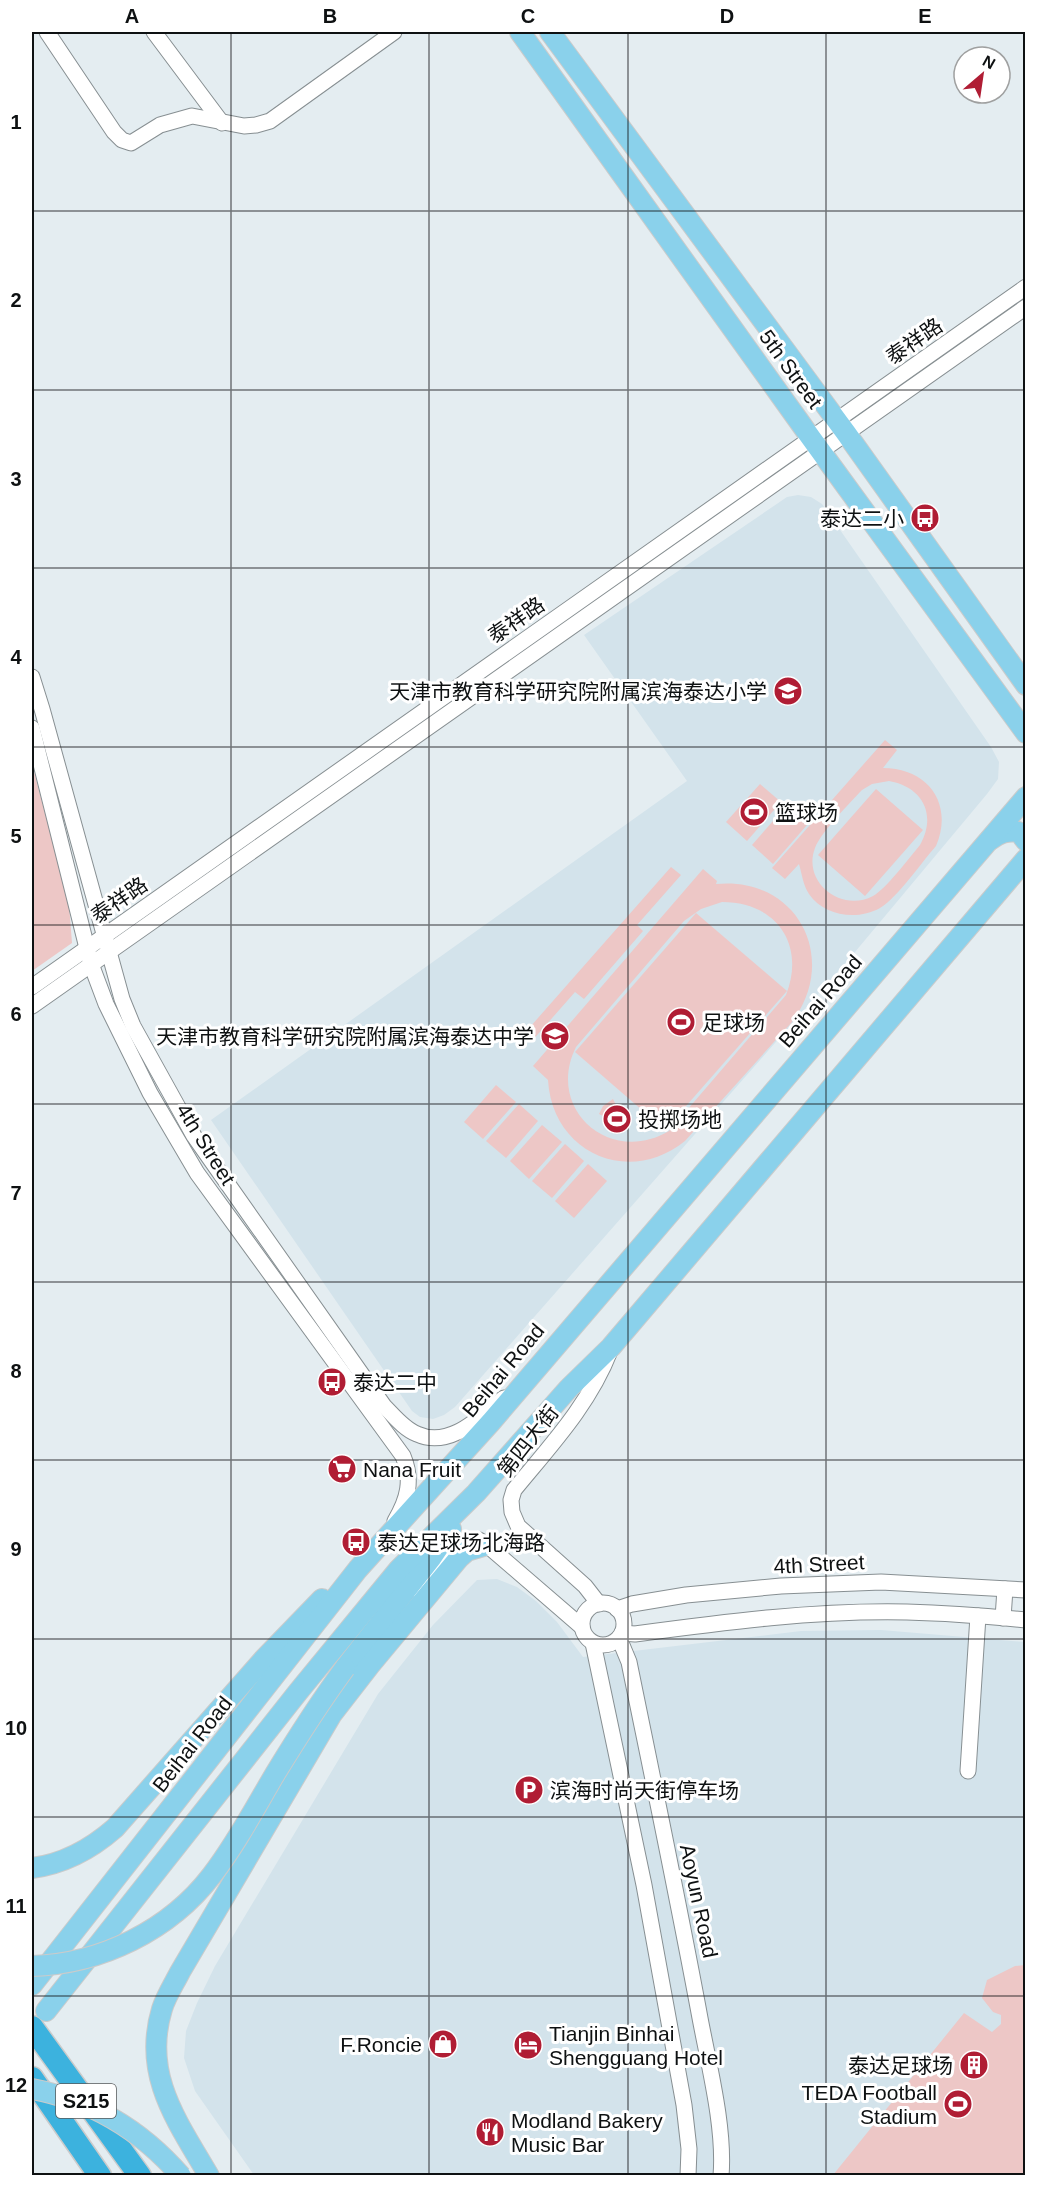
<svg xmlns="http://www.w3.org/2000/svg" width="1057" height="2207" font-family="Helvetica,'Noto Sans SC',sans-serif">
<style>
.built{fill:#d3e3eb}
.green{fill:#edc7c6;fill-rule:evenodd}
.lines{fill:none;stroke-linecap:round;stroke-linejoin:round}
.minor-casing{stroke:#878f92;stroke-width:17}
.major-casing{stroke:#cacbcb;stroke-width:22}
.highway-casing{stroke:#cacbcb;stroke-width:25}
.minor{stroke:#fff;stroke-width:15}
.major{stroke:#8ad1eb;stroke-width:20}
.highway{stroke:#3cb2de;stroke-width:22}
.major-bridge-casing{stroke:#cacbcb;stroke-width:22;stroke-linecap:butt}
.major-bridge{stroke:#8ad1eb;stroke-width:20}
.grid{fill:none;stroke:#0e1112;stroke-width:1.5;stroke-opacity:0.55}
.labels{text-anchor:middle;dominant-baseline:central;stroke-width:6;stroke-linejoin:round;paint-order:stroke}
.shield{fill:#fff;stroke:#565859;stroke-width:1.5}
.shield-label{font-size:20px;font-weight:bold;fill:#0e1112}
.street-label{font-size:21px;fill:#0e1112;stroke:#fff}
.poi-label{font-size:21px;fill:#0e1112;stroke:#fff;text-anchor:start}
.neatline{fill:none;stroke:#0e1112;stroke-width:2}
.grid-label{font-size:20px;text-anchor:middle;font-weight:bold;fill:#0e1112}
</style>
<rect width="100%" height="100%" fill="#e4edf1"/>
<g class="built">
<path d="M798,495l13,2 11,7 169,243 8,15 -1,17 -11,15 -132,158 -400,455 -11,8 -11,4 -13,-2 -8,-6 -201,-291 476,-339 -103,-146 203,-138z"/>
<path d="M497,1579l20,8 19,14 21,21 26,35 218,-26 80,-1 144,12v533h-771l-59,-84 -11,-33 2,-27 11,-28 18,-37 163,-272 55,-69 44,-45z"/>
</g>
<g class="green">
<path d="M885,740l12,10 -14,18c45,0 71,36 53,78 -15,17 -38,51 -56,62 -23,13 -56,8 -71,-14 -6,-9 -7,-20 -10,-30l-14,15 -13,-11zM889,781c34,6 48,34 31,64 -11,13 -34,44 -47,51 -32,17 -71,-14 -58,-48 6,-16 35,-45 47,-58l10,-6z"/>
<path d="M32,764l37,140 3,39 -40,28z"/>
<path d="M760,784l21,18 -34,39 -21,-19z"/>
<path d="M876,789l47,41 -58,66 -47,-41z"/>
<path d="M786,806l21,19 -34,39 -21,-19z"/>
<path d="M671,867l10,8 -44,50 6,6 -59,68 -9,-7 -44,50 -8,-7z"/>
<path d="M703,869l14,12 -1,3c81,-8 124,74 76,138l-107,119c-57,46 -133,11 -137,-61l-15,-14zM722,902c54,0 84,42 64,93l-117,136c-59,35 -124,-22 -93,-84l108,-126 17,-12z"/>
<path d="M696,913l91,78 -122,139 -90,-78z"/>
<path d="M496,1085l20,17 -33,37 -19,-17z"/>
<path d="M613,1099l13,26 3,1 -1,3 -29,-15 4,-8z"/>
<path d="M519,1104l19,17 -32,37 -20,-17z"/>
<path d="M542,1125l20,17 -33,37 -19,-18z"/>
<path d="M565,1144l19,17 -32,37 -20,-17z"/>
<path d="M588,1164l19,17 -33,37 -19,-17z"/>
<path d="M1025,1965v210h-192l131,-162 28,19 9,-8v-9l-8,-3 -11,-14 5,-18 28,-14z"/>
</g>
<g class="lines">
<g class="minor-casing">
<g id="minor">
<path d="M47,32l67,100 8,8 9,3 29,-18 32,-9 52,10 12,-1 14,-4 124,-89"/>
<path d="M154,32l68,91"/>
<path d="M32,677l10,32 80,290 11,27 61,110 190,270c10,10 20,23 33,28 33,15 63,-17 87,-36"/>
<path d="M32,728l59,236 15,40 44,89 47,80 206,283c10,24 5,43 -8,65"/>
<path d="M32,987l994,-700"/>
<path d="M32,1006l994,-699"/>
<path d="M479,1540l8,5 95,82"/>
<path d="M416,1589l37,-35"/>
<circle cx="603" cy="1624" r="21"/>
<path d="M599,1604l-14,-18 -67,-60 -6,-14 -1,-12 3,-10c36,-44 75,-85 96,-139"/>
<path d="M617,1609l15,-5 54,-9 95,-9 100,-4 145,8"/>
<path d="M1003,1618l2,-29"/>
<path d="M622,1633l13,1c90,-12 181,-24 272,-22 40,1 79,4 119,8"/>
<path d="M619,1638l10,24c24,118 49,237 71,356 9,48 25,110 21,158"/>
<path d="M593,1643l51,242 40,220 5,44 -1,27"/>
<path d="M968,1771l10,-155"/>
</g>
</g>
<g class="major-casing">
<g id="major">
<path d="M520,32l291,406 215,295"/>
<path d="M550,32l296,401 180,252"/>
<path d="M990,840c9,-7 17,-10 29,-8l7,9"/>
<path d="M345,1668l87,-111 19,-28"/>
<path d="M32,1868c32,-4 59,-19 83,-40l148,-168 59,-61"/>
<path d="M32,1985l326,-416 133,-147 535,-625"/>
<path d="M46,2011l252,-319 101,-123 77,-76 93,-105 42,-41 415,-488"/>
<path d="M209,2176c-32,-55 -67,-101 -47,-167 4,-13 12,-25 18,-37l152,-258 38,-49 89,-107 8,-7 20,-6"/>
</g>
</g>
<g class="highway-casing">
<g id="highway">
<path d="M32,2027l108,149"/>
<path d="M32,2078l68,98"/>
</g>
</g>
<use href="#minor" class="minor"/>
<use href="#major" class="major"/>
<use href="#highway" class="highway"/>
<g class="major-bridge-casing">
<g id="major-bridge">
<path d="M32,1966c69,-2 138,-36 180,-91 24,-31 43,-67 63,-101 22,-36 45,-72 70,-106"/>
<path d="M32,2089c59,11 109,41 149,87"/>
</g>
</g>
<use href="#major-bridge" class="major-bridge"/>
</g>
<path class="grid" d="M231,32v2144M429,32v2144M628,32v2144M826,32v2144M32,211h994M32,390h994M32,568h994M32,747h994M32,925h994M32,1104h994M32,1282h994M32,1460h994M32,1639h994M32,1817h994M32,1996h994"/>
<defs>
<g id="bus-disc" transform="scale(1.5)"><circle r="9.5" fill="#b01d34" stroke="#fff"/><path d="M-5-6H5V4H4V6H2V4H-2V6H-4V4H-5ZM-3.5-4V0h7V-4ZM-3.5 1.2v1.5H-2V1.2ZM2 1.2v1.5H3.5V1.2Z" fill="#fff"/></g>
<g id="school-disc" transform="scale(1.5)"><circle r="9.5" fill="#b01d34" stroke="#fff"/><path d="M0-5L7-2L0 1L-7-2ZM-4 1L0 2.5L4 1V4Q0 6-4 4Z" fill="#fff"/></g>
<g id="stadium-disc" transform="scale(1.5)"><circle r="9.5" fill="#b01d34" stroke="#fff"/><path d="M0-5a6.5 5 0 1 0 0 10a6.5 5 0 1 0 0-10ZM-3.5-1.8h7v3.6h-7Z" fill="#fff"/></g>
<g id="supermarket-disc" transform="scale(1.5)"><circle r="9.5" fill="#b01d34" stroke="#fff"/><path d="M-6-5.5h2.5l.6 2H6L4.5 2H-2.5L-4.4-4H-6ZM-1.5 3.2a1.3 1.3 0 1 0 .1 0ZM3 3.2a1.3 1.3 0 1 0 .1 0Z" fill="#fff"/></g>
<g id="parking-disc" transform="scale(1.5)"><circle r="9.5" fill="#b01d34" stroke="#fff"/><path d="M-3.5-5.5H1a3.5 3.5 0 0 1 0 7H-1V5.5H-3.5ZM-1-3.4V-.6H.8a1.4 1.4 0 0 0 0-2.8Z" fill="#fff"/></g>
<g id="shop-disc" transform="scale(1.5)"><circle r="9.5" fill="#b01d34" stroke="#fff"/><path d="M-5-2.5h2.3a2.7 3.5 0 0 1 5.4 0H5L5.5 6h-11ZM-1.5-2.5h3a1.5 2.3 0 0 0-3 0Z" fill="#fff"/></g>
<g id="hotel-disc" transform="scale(1.5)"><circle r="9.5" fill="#b01d34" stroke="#fff"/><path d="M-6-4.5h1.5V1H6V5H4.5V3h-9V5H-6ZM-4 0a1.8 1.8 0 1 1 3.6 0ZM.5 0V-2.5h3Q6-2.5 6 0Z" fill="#fff"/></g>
<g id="building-disc" transform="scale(1.5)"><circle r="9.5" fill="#b01d34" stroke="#fff"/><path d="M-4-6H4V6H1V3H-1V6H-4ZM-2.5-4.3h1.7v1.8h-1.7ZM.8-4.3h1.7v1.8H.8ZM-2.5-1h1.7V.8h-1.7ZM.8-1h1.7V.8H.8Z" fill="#fff"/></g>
<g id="restaurant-disc" transform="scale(1.5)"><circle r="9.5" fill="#b01d34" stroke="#fff"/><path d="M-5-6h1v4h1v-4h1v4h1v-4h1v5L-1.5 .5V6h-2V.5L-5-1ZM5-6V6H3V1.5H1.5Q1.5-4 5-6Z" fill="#fff"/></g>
</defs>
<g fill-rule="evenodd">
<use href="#bus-disc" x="925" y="518"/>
<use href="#school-disc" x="788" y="691"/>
<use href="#stadium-disc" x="754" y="812"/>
<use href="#stadium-disc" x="681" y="1022"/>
<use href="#school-disc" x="555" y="1036"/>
<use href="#stadium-disc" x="617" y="1119"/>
<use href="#bus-disc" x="332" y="1382"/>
<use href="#supermarket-disc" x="342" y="1469"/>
<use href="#bus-disc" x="356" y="1542"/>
<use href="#parking-disc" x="529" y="1790"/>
<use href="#shop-disc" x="443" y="2044"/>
<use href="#hotel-disc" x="528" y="2045"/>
<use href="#building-disc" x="974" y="2065"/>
<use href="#stadium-disc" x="958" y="2104"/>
<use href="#restaurant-disc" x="490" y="2132"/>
</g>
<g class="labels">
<rect class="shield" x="56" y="2084" width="60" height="34" rx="4.5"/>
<g class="shield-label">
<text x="86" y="2101">S215</text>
</g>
<g class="street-label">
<text transform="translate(914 341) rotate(-35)">泰祥路</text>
<text transform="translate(791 369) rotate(54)">5th Street</text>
<text transform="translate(516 620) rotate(-35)">泰祥路</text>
<text transform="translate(119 900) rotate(-35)">泰祥路</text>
<text transform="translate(820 1001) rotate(-49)">Beihai Road</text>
<text transform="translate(206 1144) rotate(58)">4th Street</text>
<text transform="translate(503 1370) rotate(-50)">Beihai Road</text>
<text transform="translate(528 1441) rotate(-52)">第四大街</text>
<text transform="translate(819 1564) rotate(-3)">4th Street</text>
<text transform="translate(192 1744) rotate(-52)">Beihai Road</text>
<text transform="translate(699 1901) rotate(78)">Aoyun Road</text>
</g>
<g class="poi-label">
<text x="904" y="518" text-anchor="end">泰达二小</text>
<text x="767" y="691" text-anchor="end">天津市教育科学研究院附属滨海泰达小学</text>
<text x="775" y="812">篮球场</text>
<text x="702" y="1022">足球场</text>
<text x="534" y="1036" text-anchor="end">天津市教育科学研究院附属滨海泰达中学</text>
<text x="638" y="1119">投掷场地</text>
<text x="353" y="1382">泰达二中</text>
<text x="363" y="1469">Nana Fruit</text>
<text x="377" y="1542">泰达足球场北海路</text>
<text x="550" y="1790">滨海时尚天街停车场</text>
<text x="549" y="2033">Tianjin Binhai<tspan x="549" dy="24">Shengguang Hotel</tspan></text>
<text x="422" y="2044" text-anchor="end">F.Roncie</text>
<text x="953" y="2065" text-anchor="end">泰达足球场</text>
<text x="937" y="2092" text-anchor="end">TEDA Football<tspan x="937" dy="24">Stadium</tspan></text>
<text x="511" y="2120">Modland Bakery<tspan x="511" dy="24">Music Bar</tspan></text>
</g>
</g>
<rect width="1057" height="2207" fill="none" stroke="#ffffff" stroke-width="66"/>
<g transform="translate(982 75) rotate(29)"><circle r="28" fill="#ffffff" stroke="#9fa0a0" stroke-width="1.5"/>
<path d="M0-4.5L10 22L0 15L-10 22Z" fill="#b01d34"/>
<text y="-9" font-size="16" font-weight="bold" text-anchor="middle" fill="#0e1112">N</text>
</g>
<rect x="33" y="33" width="991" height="2141" class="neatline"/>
<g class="grid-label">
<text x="132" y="23">A</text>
<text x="330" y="23">B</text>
<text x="528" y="23">C</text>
<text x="727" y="23">D</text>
<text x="925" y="23">E</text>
<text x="16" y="129">1</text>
<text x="16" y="307">2</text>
<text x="16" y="486">3</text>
<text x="16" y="664">4</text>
<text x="16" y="843">5</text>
<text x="16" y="1021">6</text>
<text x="16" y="1200">7</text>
<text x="16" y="1378">8</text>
<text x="16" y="1556">9</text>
<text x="16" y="1735">10</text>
<text x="16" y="1913">11</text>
<text x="16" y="2092">12</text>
</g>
</svg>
